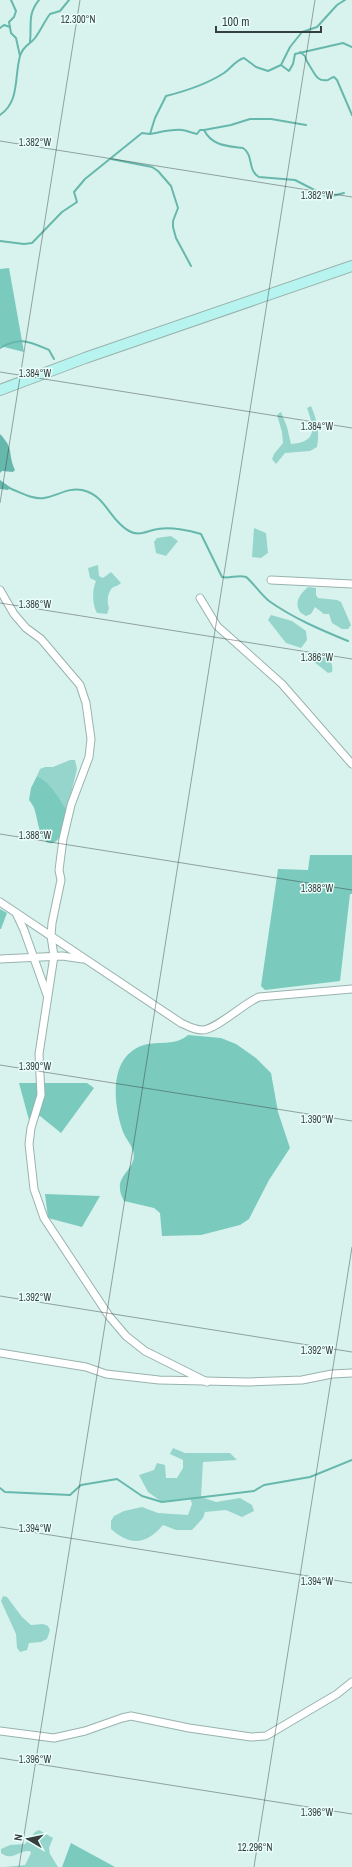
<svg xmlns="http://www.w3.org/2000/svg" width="352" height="1867" font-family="'Archivo Narrow',sans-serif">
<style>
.green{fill:#96d5cb}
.forest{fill:#7acabe}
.water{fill:#67b8ac}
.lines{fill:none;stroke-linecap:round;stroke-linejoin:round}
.stream{stroke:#67b8ac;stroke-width:2}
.street-casing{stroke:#99b2ad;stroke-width:9}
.secondary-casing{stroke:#99b2ad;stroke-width:12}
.street{stroke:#fff;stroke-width:7}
.secondary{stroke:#b8f4ef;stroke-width:10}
.ticks{fill:none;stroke:#353f3d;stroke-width:1;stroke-opacity:0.45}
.ticks-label{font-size:10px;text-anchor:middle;fill:#353f3d;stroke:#eafffb;stroke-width:3;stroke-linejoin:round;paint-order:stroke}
</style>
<rect width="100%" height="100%" fill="#d8f3ee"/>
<g class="green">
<path d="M311,406c6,14 9,26 6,41l-7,4 -25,2 -9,11 -4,-5 2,-5 9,-11 -1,-11 -5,-17 4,-3 6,15 4,17c27,-2 23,-16 16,-36z"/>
<path d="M254,528l12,5 2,20 -7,5 -9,-1z"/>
<path d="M171,536l7,5 -12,15 -10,-3 -2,-11 3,-4z"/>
<path d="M98,565l1,11 4,2 8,-6 10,11c-3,3 -6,3 -9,5 -5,6 -5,14 -3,20l-2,6 -10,-1c-5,-9 -5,-23 -1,-32l-6,-3 -2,-10z"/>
<path d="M308,587l8,1v7l2,3 19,2 4,2 10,23 -3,4h-6l-10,-6 -3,-9h-5l-9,-7 -4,7 -5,2 -5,-3c-8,-10 -1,-19 7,-26z"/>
<path d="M271,615l21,6 14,10 1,9 -6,8 -15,-5 -18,-23z"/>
<path d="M314,651c12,2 20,9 18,21l-4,1 -20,-16z"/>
<path d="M70,760h5l2,9 -10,41c-9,-13 -16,-28 -30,-34l3,-7 5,-2h8z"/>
<path d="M173,1448l12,5h45l7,7 -34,2 -2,35 15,5 24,-4 12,7 2,6 -12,6 -16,-7 -21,2 -2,6 -11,12h-16l-13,-5c-17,20 -33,21 -52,4v-8l3,-5 10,-5 18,-4 16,6 30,2 4,-11 -2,-6 -28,4 -14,-10 -9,-17 15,-5 3,-7 8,2 1,13h11l6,-10v-8l-13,-6z"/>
<path d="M3,1596l4,1 15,20 9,8 12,-1 5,2 2,4 -3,9 -6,3 -12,1 -2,7 -7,2 -3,-4 -1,-14 -15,-33z"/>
<path d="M39,1830l14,8 -4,10 1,6 8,13h-53l20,-2 6,-12 -1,-2c-12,-1 -18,11 -29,2v-4l9,-4 15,-1 10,-12z"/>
</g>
<g class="forest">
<path d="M9,268l15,84 -24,-6v-77z"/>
<path d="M37,776c14,6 21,21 30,34 -2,10 -3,29 -14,33 -14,4 -15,-26 -19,-35 -1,-3 -3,-5 -5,-8l2,-12z"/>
<path d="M310,855h42v39h-2l-10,87 -75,9 -4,-4 17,-117 30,1z"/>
<path d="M0,909l7,4 -6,16h-1z"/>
<path d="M188,1035l33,3 15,6 20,14 15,15 7,39 12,36 -21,32 -20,39 -9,6 -39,10 -39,1 -2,-23 -6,-5 -30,-7c-2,-4 -4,-8 -4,-12 -2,-15 18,-22 13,-38 -2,-7 -7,-12 -10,-19 -10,-28 -15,-76 21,-87 15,-4 31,1 44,-10z"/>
<path d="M19,1083h68l7,5 -33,45 -21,-17 -11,4z"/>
<path d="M45,1194l55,2 -18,31 -34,-9z"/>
<path d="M71,1843l44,24h-53z"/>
</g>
<g class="water">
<path d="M0,434c15,16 7,18 15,36l-2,2 -11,-1 -2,2z"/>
<path d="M0,480l10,7 -2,3 -8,-1z"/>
</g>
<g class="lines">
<g class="stream">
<path d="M11,0l5,11 -2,6 -5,5 2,11 5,5 4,18"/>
<path d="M0,28l4,-3 6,2"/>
<path d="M30,42c2,-18 -3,-27 9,-42"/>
<path d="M300,52l5,4c1,5 3,7 6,12 4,6 6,14 17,12 2,-1 4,-3 6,-3l3,3 15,35"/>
<path d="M281,65l9,-18 12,-15 15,-5 20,-22 8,-5"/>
<path d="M0,115c20,-14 14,-37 20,-59 4,-12 10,-11 15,-18 6,-8 9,-16 15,-24l10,-3 9,-11"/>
<path d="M204,130l27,-5 19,-6h21l35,6"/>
<path d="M150,134c11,-2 22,-5 32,-4 6,1 10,3 15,4l3,-4h4c8,16 23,16 39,18 11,7 4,22 16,29l36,3 33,17 16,-4"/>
<path d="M111,159l41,8 6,4 13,15 7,22 -5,13v6l3,11 15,28"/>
<path d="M0,241l24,3 8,-1 30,-31 15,-10 -3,-10 11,-13 57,-46 8,1 5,-16 11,-22c20,-5 41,-12 58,-23 7,-5 12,-13 20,-15l12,9 12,4 13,-6 8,6 4,-7 2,-10 48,-11 9,4"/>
<path d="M0,348c20,-12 30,-6 49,2l5,9"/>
<path d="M9,488c11,4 24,12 35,10 13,-2 25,-11 38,-8 24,5 27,30 47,41 11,6 19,-1 29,-2 13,-2 31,1 43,5l21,43c8,2 16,-3 24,0 4,2 16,19 23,24 24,17 52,29 79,40"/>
<path d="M0,1488l5,4 65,3 11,-10 36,-6 25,17 20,6 92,-11 10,-6 46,-8 42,-17"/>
</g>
<g class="street-casing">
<g id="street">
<path d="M271,580l81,4"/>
<path d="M0,590l14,24 12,14 15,11 39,46 6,18 5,36 -2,18 -18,48 -8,34 -4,31 2,10 -9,43 -1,13 3,20 -15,98 2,41 -10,33 -2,16 5,45 10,29 65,98 17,20 19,15 62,31"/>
<path d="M200,598l17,28 65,58 70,80"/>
<path d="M0,902l181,121c7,3 13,7 21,7 14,0 42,-27 57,-33l93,-8"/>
<path d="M16,913l8,17 23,65"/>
<path d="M0,959l62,-3 21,3"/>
<path d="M0,1353l86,14 20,7 53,6 89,2 54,-2 30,-6 20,-1"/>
<path d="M0,1731l54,7 31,-7 37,-13 9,-2 58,12 62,9 15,-1 71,-42 15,-12"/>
</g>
</g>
<g class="secondary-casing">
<path id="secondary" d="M0,390l85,-32 267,-92"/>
</g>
<use href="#street" class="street"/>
<use href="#secondary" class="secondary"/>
</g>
<path class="ticks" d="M0,141l352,56M0,372l352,56M0,503l80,-503M0,603l352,56M0,834l352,56M0,1065l352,56M0,1296l352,56M0,1527l352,56M0,1758l352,56M19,1867l296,-1867M254,1867l98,-620"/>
<g class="ticks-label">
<text x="78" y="23">12.300°N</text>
<text x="35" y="146">1.382°W</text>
<text x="317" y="199">1.382°W</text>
<text x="35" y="377">1.384°W</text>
<text x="317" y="430">1.384°W</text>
<text x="35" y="608">1.386°W</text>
<text x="317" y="661">1.386°W</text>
<text x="35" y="839">1.388°W</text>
<text x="317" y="892">1.388°W</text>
<text x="35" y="1070">1.390°W</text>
<text x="317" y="1123">1.390°W</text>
<text x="35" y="1301">1.392°W</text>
<text x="317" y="1354">1.392°W</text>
<text x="35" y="1532">1.394°W</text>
<text x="317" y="1585">1.394°W</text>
<text x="35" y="1763">1.396°W</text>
<text x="317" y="1816">1.396°W</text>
<text x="255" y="1851">12.296°N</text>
</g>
<g transform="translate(28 1839) rotate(279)" stroke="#eafffb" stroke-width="3" paint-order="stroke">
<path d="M0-3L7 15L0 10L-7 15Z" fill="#353f3d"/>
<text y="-6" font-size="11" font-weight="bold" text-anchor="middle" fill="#353f3d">N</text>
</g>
<path d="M216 26v6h105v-6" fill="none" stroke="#353f3d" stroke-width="2"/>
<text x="222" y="26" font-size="12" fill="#353f3d" stroke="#eafffb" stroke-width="3" paint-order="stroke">100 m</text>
</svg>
